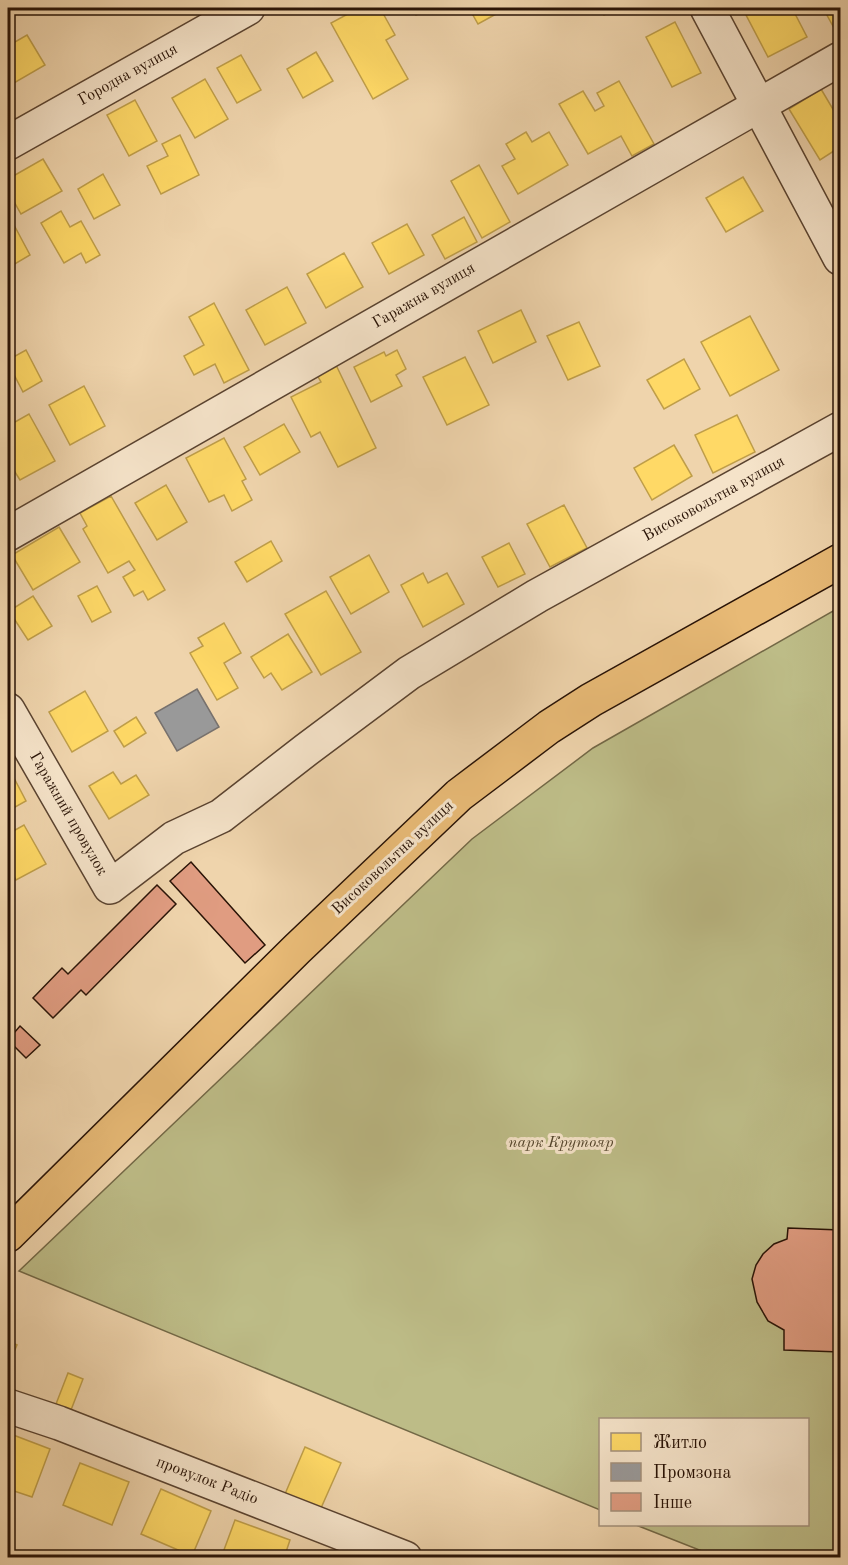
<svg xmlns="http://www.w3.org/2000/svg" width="848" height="1565" font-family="'Old Standard TT',serif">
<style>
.green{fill:#bdbc87;stroke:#736846;stroke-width:1.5}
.homes{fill:#ffd966;stroke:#bf9e49;stroke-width:1.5}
.industry{fill:#999;stroke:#77716d;stroke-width:1.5}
.building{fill:#e09c81;stroke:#291306;stroke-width:1.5}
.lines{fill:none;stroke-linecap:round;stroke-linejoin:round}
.minor-casing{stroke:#5a4330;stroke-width:36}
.major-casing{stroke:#291306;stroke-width:36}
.minor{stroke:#f5e3c9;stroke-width:33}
.major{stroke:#e8ba76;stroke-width:33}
.labels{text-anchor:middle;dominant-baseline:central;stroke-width:6;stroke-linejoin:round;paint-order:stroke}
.street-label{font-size:16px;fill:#291306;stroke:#f5e3c9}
.park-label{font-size:16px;font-style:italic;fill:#55462d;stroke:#f5e3c9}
</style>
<rect width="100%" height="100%" fill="#efd4ac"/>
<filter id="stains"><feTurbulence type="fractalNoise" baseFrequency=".00333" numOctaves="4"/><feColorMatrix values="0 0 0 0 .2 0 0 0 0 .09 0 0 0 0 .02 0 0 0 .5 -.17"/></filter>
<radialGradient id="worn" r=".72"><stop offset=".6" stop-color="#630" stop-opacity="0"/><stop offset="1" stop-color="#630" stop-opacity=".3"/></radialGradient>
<path class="green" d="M840,607v950h-123l-81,-32 172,-1v-104h-208v90l-581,-239 453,-432 121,-91z"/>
<g class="homes">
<path d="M359,8h21l15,27 -9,5 22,39 -35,20 -42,-76z"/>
<path d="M412,8h18l-14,7z"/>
<path d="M469,8h38l-29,16z"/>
<path d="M600,8h17l-13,7z"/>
<path d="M756,8h36l15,29 -39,20 -23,-44z"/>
<path d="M823,8h17v28l-1,1z"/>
<path d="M675,22l26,51 -29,14 -26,-50z"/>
<path d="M27,35l18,30 -31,18 -6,-12v-25z"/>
<path d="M316,52l17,29 -30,17 -16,-29z"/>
<path d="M241,55l20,35 -24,13 -20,-35z"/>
<path d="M205,79l23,40 -33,19 -23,-40z"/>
<path d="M619,81l35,63 -22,12 -11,-20 -33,18 -29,-50 24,-13 12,20 9,-5 -7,-13z"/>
<path d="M821,89l19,32v26l-20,13 -31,-51z"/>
<path d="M135,100l22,41 -28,15 -22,-41z"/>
<path d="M526,132l6,10 17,-10 19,33 -50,29 -16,-28 13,-7 -9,-15z"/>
<path d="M180,135l19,40 -38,19 -14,-28 21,-10 -6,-12z"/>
<path d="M43,159l19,32 -41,23 -13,-23v-12z"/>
<path d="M479,165l31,57 -28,16 -31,-57z"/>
<path d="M103,174l17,31 -26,14 -16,-30z"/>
<path d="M743,177l20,34 -37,21 -20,-34z"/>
<path d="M61,211l9,16 11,-6 19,34 -14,8 -5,-10 -17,10 -23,-40z"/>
<path d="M464,217l13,25 -32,17 -13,-24z"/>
<path d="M407,224l17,31 -35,19 -17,-31z"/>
<path d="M14,225l16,30 -22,13v-39z"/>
<path d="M344,253l19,34 -37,21 -19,-34z"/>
<path d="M287,287l19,36 -41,22 -19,-35z"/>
<path d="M214,303l35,67 -25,13 -9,-19 -21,11 -10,-19 20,-11 -15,-28z"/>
<path d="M521,310l15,32 -43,21 -15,-32z"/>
<path d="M750,316l29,54 -49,26 -29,-54z"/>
<path d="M579,322l21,44 -32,14 -21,-44z"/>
<path d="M26,350l16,31 -19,11 -15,-29v-3z"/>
<path d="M397,350l9,19 -10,6 6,11 -31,16 -17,-35 30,-15 2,4z"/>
<path d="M465,357l24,48 -42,20 -24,-48z"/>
<path d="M684,359l16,30 -36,20 -17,-29z"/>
<path d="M336,365l40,83 -38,19 -18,-35 -9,5 -20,-40 30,-15 -4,-7z"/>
<path d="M84,386l21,40 -35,19 -21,-40z"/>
<path d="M29,414l26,47 -35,19 -5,-8 -7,4v-50z"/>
<path d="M737,415l18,37 -42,21 -18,-38z"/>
<path d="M284,424l16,28 -40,23 -16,-28z"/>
<path d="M224,438l22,41 -4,2 10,19 -20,11 -8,-16 -15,7 -23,-44z"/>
<path d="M674,445l18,31 -40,24 -18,-32z"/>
<path d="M166,485l21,37 -30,18 -22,-37z"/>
<path d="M111,496l54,94 -17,10 -5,-9 -9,5 -11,-19 12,-7 -6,-9 -21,12 -25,-44 4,-3 -7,-13z"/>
<path d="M564,505l23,43 -37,19 -23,-43z"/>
<path d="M59,527l21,35 -47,28 -21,-35z"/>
<path d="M271,541l11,20 -35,21 -12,-20z"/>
<path d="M509,543l16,31 -27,13 -16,-30z"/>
<path d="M369,555l20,37 -38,22 -21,-37z"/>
<path d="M423,573l5,10 19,-10 17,31 -41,23 -22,-42z"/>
<path d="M97,586l14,26 -19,10 -14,-26z"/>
<path d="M326,591l35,61 -40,23 -36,-61z"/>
<path d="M33,596l19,30 -24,14 -19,-29z"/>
<path d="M224,623l17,30 -17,10 14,25 -21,12 -27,-47 13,-7 -5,-8z"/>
<path d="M288,634l24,38 -30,18 -11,-17 -7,5 -13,-21z"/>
<path d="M85,691l23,40 -36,21 -23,-40z"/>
<path d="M136,717l10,16 -22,14 -10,-16z"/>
<path d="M113,772l8,12 15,-9 13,20 -40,24 -20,-33z"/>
<path d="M13,776l13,25 -18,10v-32z"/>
<path d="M24,825l22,39 -30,16 -8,-16v-30z"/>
<path d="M8,1341l9,4 -9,21z"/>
<path d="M68,1373l15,6 -12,31 -15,-6z"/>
<path d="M8,1433l42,16 -18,48 -24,-8z"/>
<path d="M305,1447l36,16 -20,45 -36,-14z"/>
<path d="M80,1463l49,19 -17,43 -49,-20z"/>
<path d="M161,1489l50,22 -19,45 -51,-22z"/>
<path d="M235,1520l55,20 -6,18h-63z"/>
</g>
<path class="industry" d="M197,689l22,38 -42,24 -22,-38z"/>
<g class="building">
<path d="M191,862l74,83 -20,18 -75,-82z"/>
<path d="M157,885l19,19 -90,91 -5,-5 -28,28 -20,-20 29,-30 6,6z"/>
<path d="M20,1026l20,19 -14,13 -18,-18z"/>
<path d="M788,1228l52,2v122l-56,-2v-20l-16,-9 -11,-19 -5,-23 4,-14 7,-11 11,-10 13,-5z"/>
</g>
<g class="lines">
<g class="minor-casing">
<g id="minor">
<path d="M707,8l133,250"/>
<path d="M8,143l240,-135"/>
<path d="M8,534l832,-475"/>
<path d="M8,710l102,177 64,-49 47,-22 85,-66 103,-77 128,-77 303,-167"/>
<path d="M8,1406l51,17 346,135"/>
</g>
</g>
<g class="major-casing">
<path id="major" d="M8,1235l289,-286 162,-154 90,-68 42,-27 249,-139"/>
</g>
<use href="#minor" class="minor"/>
<use href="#major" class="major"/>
</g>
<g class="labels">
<g class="street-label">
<text transform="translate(128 75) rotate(-29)">Городна вулиця</text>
<text transform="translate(424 296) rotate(-30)">Гаражна вулиця</text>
<text transform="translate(714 499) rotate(-29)">Високовольтна вулиця</text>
<text transform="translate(68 814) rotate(60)">Гаражний провулок</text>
<text transform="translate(393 858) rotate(-43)">Високовольтна вулиця</text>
<text transform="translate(207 1481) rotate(21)">провулок Радіо</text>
</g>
<g class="park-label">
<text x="561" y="1143">парк Крутояр</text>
</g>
</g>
<rect width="848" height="1565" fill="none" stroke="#efd4ac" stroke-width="30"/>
<rect x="9" y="9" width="830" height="1547" fill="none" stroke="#291306" stroke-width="3"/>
<rect x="15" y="15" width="818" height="1535" fill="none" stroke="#291306" stroke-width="1.5"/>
<rect x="599" y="1418" width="210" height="108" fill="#f5e3c9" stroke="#a3907b" stroke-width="1.5"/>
<rect x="611" y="1433" width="30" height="18" fill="#ffd966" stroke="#a3907b" stroke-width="1.5"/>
<text x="653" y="1448" font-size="18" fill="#291306">Житло</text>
<rect x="611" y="1463" width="30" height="18" fill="#999999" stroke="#a3907b" stroke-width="1.5"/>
<text x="653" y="1478" font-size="18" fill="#291306">Промзона</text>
<rect x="611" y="1493" width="30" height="18" fill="#e09c81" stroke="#a3907b" stroke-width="1.5"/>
<text x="653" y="1508" font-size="18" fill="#291306">Інше</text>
<rect width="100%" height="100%" filter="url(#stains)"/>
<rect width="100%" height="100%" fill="url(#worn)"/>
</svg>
